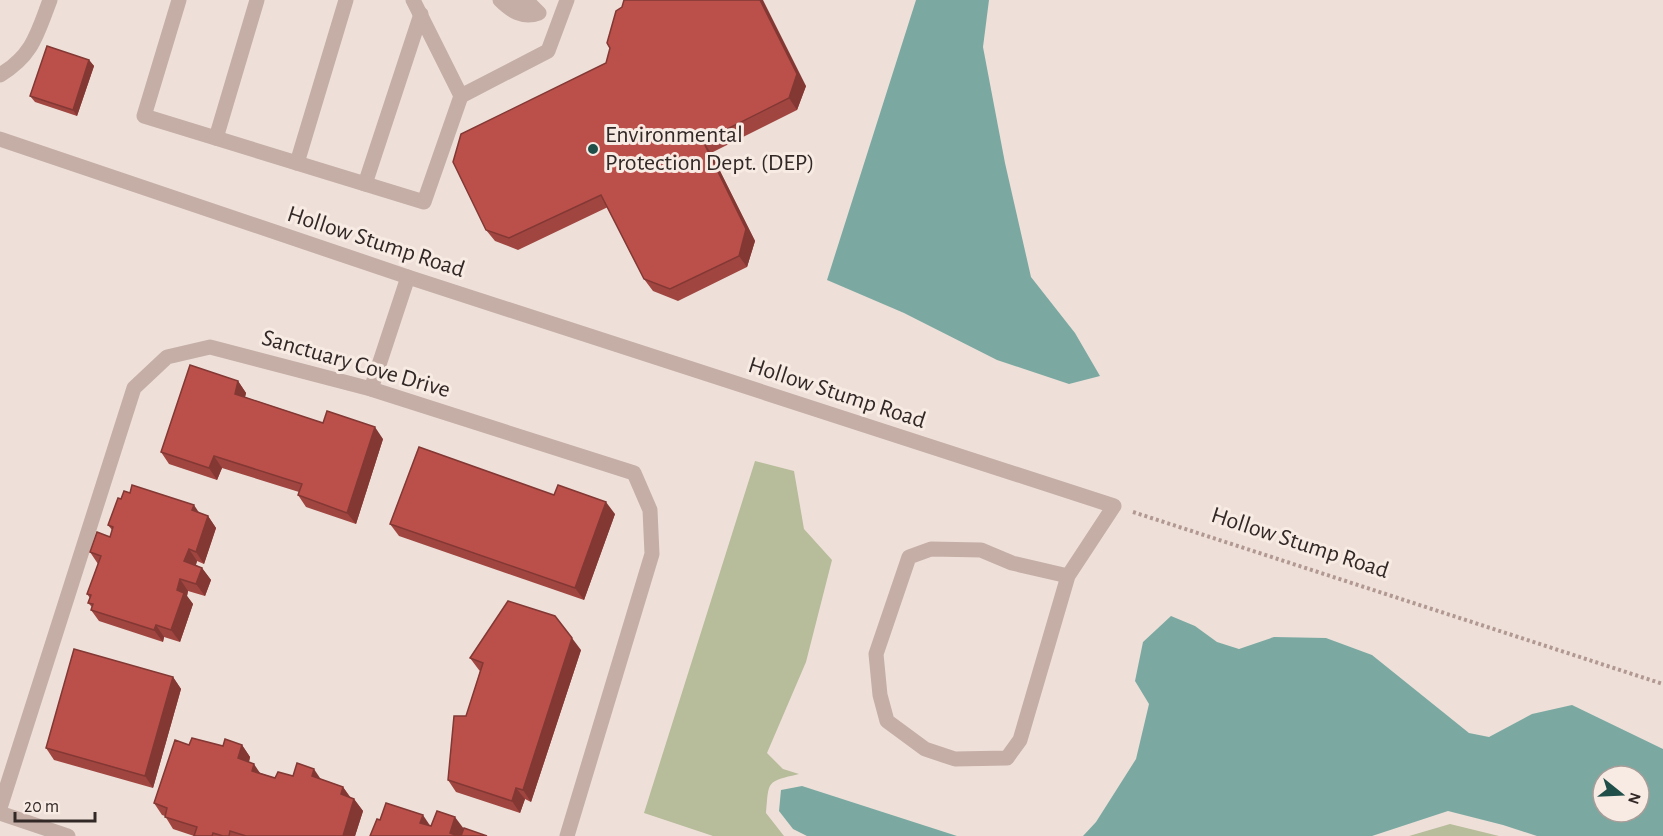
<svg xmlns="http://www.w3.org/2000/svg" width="1663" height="836" font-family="'Alegreya Sans',sans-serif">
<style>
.green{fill:#b7bc9a}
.water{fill:#7ba9a2;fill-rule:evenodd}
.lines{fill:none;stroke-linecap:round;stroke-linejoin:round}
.path{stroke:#b19891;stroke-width:4;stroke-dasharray:3 3;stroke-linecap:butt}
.minor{stroke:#c5aea6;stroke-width:15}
.wall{fill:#a14540}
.shaded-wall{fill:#833834}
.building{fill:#bb504b;stroke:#833834;stroke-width:1.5}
.poi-dot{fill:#204f49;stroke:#f7ebe4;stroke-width:2}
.labels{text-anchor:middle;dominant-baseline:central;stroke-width:6;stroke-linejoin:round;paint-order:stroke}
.poi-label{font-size:24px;fill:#322826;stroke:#f7ebe4;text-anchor:start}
.street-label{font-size:24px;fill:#322826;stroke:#f7ebe4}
</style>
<rect width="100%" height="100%" fill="#eee0d9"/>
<g class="green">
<path d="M755,461l39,10 10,58 28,31 -26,102 -39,91 16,16 16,5c-33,8 -30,6 -33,39l18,23h-71l-69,-23z"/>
<path d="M1450,824l49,12h-90z"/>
</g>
<g class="water">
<path d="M916,0h73l-6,47 22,116 26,114 44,56 25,43 -31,8 -72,-24 -93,-47 -77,-33z"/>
<path d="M1171,616l24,10 22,16 22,7 35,-12 52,1 46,17 97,78 20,4 43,-23 40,-9 91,44v87h-126l-34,-11 -55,-14 -76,25h-289l13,-14 40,-63 13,-55 -14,-23 8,-39zM1603,776h36v36h-36z"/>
<path d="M802,786l155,50h-150l-14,-7 -14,-18 2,-21z"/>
</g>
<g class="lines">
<path class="path" d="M1133,512l530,172"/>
<g class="minor">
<path d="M179,0l-35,116 280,86 37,-106 -48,-96"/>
<path d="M500,0c11,11 23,19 39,13l-7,-7 -14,-6"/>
<path d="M0,75c33,-20 37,-41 50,-75"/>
<path d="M461,96l87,-45 19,-51"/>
<path d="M216,138l41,-138"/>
<path d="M0,139l408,138 706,229 -46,70 -48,164 -13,18 -52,1 -30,-10 -38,-28 -7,-26 -4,-41 33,-97 22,-8 50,1 31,13 56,13"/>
<path d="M297,163l49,-163"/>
<path d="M365,184l56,-170"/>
<path d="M371,389l37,-112"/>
<path d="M0,808l134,-420 33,-31 43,-10 161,42 263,84 16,37 2,44 -85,282"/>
<path d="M0,813l68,23"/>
</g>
</g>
<g class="wall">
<path d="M622,7l184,79 -9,24 -86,43 44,88 -8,26 -69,34 -25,-10 -9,-12 -36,-72 -90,43 -23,-9 -9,-11 120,-167z"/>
<path d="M89,60l5,6 -17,50 -42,-14 -5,-6z"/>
<path d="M238,381l8,12 -1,4 78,26 60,16 -27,85 -50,-17 -8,-12 1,-3 -77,-24 -5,12 -48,-16 -8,-12z"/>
<path d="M130,493l78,23 8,12 -12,36 -7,-3 -1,4 6,3 9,12 -6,16 -17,-5 -1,5 6,8 -13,38 -16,-5 -1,5 -64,-21 -8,-11 1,-3 -4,-4 2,-5 -3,-4 11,-30 -8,-12 20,-15 2,-7 -4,-5 13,-26z"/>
<path d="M554,495l61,19 -31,86 -185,-64 -9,-12z"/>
<path d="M581,650l-50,152 -6,-3 -5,14 -64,-21 -8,-12 32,-109 -1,-1 -9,-12z"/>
<path d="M173,677l8,12 -28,99 -99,-28 -8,-12z"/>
<path d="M242,745l8,12 -1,5 11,11 15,5 18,-2 28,3 22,8 8,11 3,1 9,12 -8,25h-161l-21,-7 -8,-13 -3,-1 -8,-12 69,-57z"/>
</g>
<g class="shaded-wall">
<path d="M760,0h3l43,86 -9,24 -8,-12z"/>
<path d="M89,60l5,6 -17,50 -4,-6z"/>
<path d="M703,141l8,12 44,88 -8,26 -8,-11z"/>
<path d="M238,381l8,12 -3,12 -8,-11z"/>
<path d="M375,427l8,12 -27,85 -9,-11z"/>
<path d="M214,456l8,12 -5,12 -8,-12z"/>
<path d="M606,502l9,12 -31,86 -9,-12z"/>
<path d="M194,505l8,12 -10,-7z"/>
<path d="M208,516l8,12 -12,36 -8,-12z"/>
<path d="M189,549l8,12 -4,12 -9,-12z"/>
<path d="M202,568l9,12 -6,16 -9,-12z"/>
<path d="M180,579l8,12 -1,5 6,8 -13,38 -9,-12 6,-40z"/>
<path d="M156,625l8,12 -1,5 -9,-12z"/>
<path d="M572,638l9,12 -50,152 -8,-12z"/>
<path d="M173,677l8,12 -28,99 -8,-12z"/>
<path d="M242,745l8,12 -3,13 -9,-12z"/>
<path d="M254,764l8,12 -10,-5z"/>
<path d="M314,769l8,12 -10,-5z"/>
<path d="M343,787l8,12 -10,-5z"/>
<path d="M516,788l9,11 -5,14 -8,-12z"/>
<path d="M354,799l9,12 -8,25h-12z"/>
<path d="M423,815l8,12 -11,-4z"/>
<path d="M455,817l9,12 -3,7h-9l-2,-3z"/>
</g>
<g class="building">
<path d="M624,0h136l37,74 -8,24 -86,43 43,88 -7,27 -69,33 -26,-10 -43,-84 -92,43 -23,-8 -33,-68 8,-28 145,-71 4,-15 -3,-5 9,-32 6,-4z"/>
<path d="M47,46l42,14 -16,50 -43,-14z"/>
<path d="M190,365l48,16 -3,13 88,29 4,-12 48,16 -28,86 -49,-18 4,-11 -88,-28 -5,12 -48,-16z"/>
<path d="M419,447l135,48 4,-10 48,17 -31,86 -185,-64z"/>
<path d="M132,485l62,20 -2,5 16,6 -12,36 -7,-3 -5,12 18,7 -6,16 -16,-5 -3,11 7,3 -13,37 -15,-5 -2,5 -63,-20 2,-6 -5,-1 3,-8 -4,-1 14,-38 -11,-4 7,-20 13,5 3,-10 -5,-2 10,-27 3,1 3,-8 6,2z"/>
<path d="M508,601l47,15 17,22 -49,152 -7,-2 -4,13 -64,-21 6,-64h12l17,-53 -13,-5z"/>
<path d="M74,649l99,28 -28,99 -99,-28z"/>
<path d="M192,738l31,8 2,-7 17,6 -4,13 16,6 -2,7 23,7 3,-6 15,4 4,-13 17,6 -2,7 31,11 -2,7 13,5 -11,37h-97l-16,-5 -1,5h-6l-10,-3 -1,3h-18l3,-9 -32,-10 2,-9 -13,-5 21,-63 14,5z"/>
<path d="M386,803l37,12 -3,8 11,3 6,-15 18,6 -5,16 8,3h-88l7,-17 3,1z"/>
<path d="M464,828l23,8h-26z"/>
</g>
<circle class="poi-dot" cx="593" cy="149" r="6"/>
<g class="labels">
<g class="poi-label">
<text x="605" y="135">Environmental<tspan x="605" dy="28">Protection Dept. (DEP)</tspan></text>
</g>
<g class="street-label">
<text transform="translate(376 242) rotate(18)">Hollow Stump Road</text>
<text transform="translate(356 364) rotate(16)">Sanctuary Cove Drive</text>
<text transform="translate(837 393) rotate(18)">Hollow Stump Road</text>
<text transform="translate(1300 543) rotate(18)">Hollow Stump Road</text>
</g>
</g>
<g transform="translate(1621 794) rotate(108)"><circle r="28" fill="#f7ebe4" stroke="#a89d98" stroke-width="1.5"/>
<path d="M0-4.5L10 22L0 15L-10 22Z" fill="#204f49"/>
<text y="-9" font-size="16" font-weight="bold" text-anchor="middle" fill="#322826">N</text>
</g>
<path d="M15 812v9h80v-9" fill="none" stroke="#322826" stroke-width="3"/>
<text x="24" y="812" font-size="18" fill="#322826" stroke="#f7ebe4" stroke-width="4.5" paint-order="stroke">20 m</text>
</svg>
